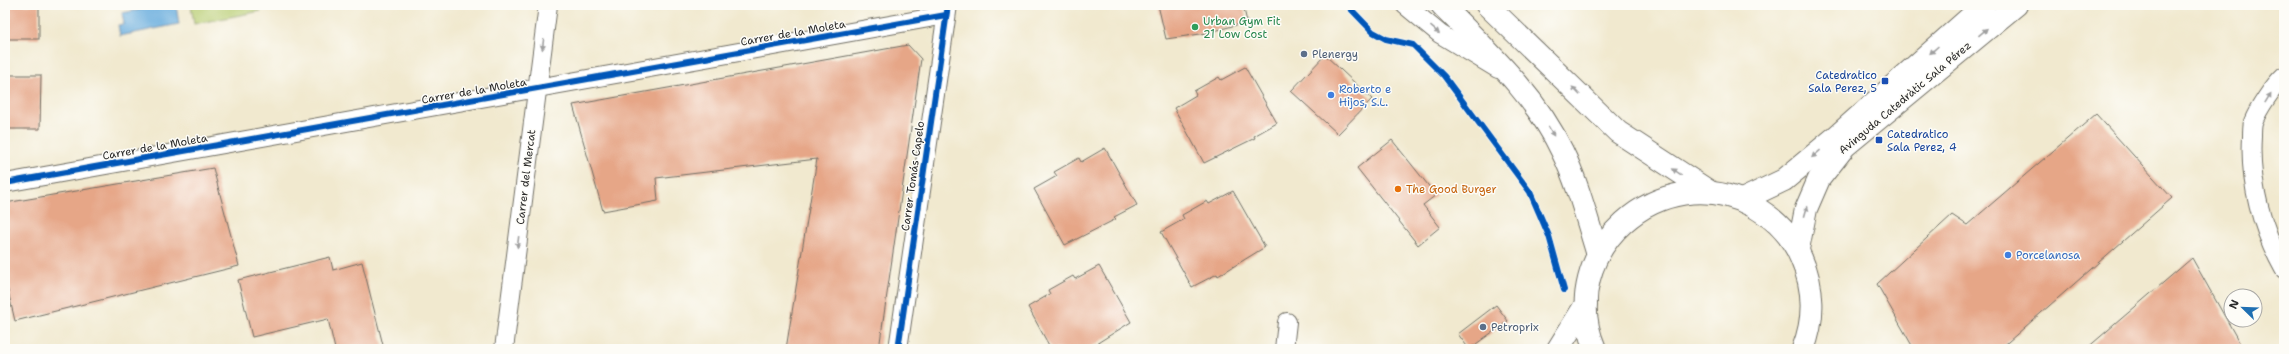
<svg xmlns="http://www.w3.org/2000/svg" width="2289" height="354" font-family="'Shantell Sans',sans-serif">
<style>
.green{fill:#b8cd72;stroke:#727c4e}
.water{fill:#69adde;stroke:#4a6c84}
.building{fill:#e6a687}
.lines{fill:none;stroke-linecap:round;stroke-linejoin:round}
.street-casing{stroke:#706e64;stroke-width:20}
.secondary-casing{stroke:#706e64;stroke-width:24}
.primary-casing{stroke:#706e64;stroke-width:24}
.street{stroke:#fff;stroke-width:18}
.secondary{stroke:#fff;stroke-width:22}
.primary{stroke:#fff;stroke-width:22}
.cycleway-casing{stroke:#fdfcf7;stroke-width:8}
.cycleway{stroke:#0057b8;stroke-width:6}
.oneway{fill:#a0a0a0}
.leisure-dot{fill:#2e9e5b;stroke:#fdfcf7;stroke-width:1.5}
.service-dot{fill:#5c6f8a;stroke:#fdfcf7;stroke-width:1.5}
.transit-dot{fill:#1a4fb4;stroke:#fdfcf7;stroke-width:1.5}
.shop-dot{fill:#3f7fe0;stroke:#fdfcf7;stroke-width:1.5}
.food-dot{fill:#e8710a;stroke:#fdfcf7;stroke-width:1.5}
.labels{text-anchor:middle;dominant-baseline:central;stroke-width:3;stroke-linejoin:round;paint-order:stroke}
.leisure-label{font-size:11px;fill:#27864d;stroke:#fdfcf7;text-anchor:start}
.street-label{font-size:11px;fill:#2b2b2b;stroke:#fdfcf7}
.service-label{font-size:11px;fill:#4e5e75;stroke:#fdfcf7;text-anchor:start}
.transit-label{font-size:11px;fill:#164399;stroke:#fdfcf7;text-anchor:end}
.shop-label{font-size:11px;fill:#366cbe;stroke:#fdfcf7;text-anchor:start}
.food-label{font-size:11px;fill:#c56008;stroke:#fdfcf7;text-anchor:start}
</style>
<rect width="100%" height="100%" fill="#fdfcf7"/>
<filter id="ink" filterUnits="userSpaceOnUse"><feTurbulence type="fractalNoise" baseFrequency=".025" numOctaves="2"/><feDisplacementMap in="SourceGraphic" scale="8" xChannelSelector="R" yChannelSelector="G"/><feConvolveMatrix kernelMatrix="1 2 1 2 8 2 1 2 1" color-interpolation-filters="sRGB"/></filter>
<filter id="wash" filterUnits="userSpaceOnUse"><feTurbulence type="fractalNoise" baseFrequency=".012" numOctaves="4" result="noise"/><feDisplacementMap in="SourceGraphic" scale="16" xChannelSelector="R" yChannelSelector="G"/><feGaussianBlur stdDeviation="0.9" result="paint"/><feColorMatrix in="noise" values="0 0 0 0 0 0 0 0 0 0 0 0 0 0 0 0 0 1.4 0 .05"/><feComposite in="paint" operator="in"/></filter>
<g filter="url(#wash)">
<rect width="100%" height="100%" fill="#f1e9cf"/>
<path class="green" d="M191,5h69l1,6 -67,13z"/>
<path class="water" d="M164,5h12l3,19 -59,12 -2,-11 6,-1 -2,-11z"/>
<g id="blocks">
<g class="building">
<rect x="5" y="5" width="34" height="34"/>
<path d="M1158,5h85l4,17 -40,11 -41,6z"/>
<path d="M908,45l13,14 -42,290h-93l31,-190 -161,19 2,23 -55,10 -30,-106z"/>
<path d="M1325,55l47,44 -34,35 -47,-43z"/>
<path d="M1245,67l32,56 -23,13 1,2 -51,25 -30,-55 22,-13 -2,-4 25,-14 2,3z"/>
<path d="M5,75h36l-1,54h-35z"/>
<path d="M2096,114l76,84 -172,151h-86l-37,-65 75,-69 15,10z"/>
<path d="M1392,140l44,55 -13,10 17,22 -22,18 -61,-77z"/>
<path d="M1105,148l32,57 -23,12 2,2 -51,26 -31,-56 23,-13 -3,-4 25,-14 2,4z"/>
<path d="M213,168l26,98 -224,55 -10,-43v-75z"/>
<path d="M1233,191l32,56 -47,29 -1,-2 -25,13 -31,-55 23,-13 -2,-4 25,-14 2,3z"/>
<path d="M330,257l3,13 29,-8 22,87h-49l-7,-30 -76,18 -14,-57z"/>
<path d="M2192,258l51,91h-157z"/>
<path d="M1099,266l32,56 -43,27h-37l-23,-42 22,-13 -2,-4 25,-14 2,3z"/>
<path d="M1496,305l12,16 -39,28 -11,-15z"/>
</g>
</g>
</g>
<g filter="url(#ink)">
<use href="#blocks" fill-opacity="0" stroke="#706e64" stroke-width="1"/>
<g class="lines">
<g class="street-casing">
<g id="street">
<path d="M1405,5l35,29 58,35"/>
<path d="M2284,76c-10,9 -26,33 -31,46 -1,4 -1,10 -1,15 -3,45 10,93 32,132"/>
<path d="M5,183l941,-168"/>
<path d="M504,349l44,-344"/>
<path d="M898,349l50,-344"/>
<path d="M1284,349l3,-27"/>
</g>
</g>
<g class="secondary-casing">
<g id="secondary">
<path d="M1742,200l42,-20 53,-44 147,-131"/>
<path d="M1798,249l8,-40 13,-30 26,-33 171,-141"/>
<path d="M1558,349l28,-45"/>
</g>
</g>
<g class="primary-casing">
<g id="primary">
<path d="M1442,5c44,45 93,89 120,146 16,32 25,69 36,104"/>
<path d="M1487,5l131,127 92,60"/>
<path d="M1595,349c-42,-97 66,-193 158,-143 21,12 39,30 48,52 13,29 14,61 2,91"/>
</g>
</g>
<use href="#street" class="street"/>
<use href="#secondary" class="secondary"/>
<use href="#primary" class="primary"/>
<g class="cycleway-casing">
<g id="cycleway">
<path d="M1347,5l26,27 13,7 27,6 31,31 86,116 19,44 15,54"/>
<path d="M5,183l941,-168"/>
<path d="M898,349l50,-344"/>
</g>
</g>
<use href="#cycleway" class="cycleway"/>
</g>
<defs><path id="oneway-solid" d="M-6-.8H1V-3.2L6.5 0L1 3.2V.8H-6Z"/></defs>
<g class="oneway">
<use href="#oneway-solid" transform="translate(1435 30) rotate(40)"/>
<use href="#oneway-solid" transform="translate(1983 32) rotate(-40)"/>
<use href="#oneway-solid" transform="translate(543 44) rotate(97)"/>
<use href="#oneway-solid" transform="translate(1934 50) rotate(138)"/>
<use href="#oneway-solid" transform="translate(1576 91) rotate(-134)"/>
<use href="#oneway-solid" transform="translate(2268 98) rotate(-58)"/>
<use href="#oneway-solid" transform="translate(1551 131) rotate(60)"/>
<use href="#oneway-solid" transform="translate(1816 154) rotate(140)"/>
<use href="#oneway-solid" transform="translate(1677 172) rotate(-145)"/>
<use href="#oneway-solid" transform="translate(1806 211) rotate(-74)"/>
<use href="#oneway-solid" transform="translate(518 242) rotate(97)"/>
</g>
</g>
<circle class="leisure-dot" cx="1195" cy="27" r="4"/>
<g class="service-dot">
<circle cx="1304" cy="54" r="4"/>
<circle cx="1483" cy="327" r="4"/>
</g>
<g class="transit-dot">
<rect x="1881" y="77" width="8" height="8" rx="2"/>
<rect x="1875" y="136" width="8" height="8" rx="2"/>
</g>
<g class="shop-dot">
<circle cx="1331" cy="95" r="4"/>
<circle cx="2008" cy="255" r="4"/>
</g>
<circle class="food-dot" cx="1398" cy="189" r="4"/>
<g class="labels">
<g class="leisure-label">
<text x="1203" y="21">Urban Gym Fit<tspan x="1203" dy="13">21 Low Cost</tspan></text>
</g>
<g class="street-label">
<text transform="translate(793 33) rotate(-10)">Carrer de la Moleta</text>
<text transform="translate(474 91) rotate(-10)">Carrer de la Moleta</text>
<text transform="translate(1905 98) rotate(-40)">Avinguda Catedràtic Sala Pérez</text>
<text transform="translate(155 147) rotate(-10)">Carrer de la Moleta</text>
<text transform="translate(913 176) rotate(-82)">Carrer Tomás Capelo</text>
<text transform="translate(526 177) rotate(-83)">Carrer del Mercat</text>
</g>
<g class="service-label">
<text x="1312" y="54">Plenergy</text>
<text x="1491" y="327">Petroprix</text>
</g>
<g class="transit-label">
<text x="1877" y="75">Catedratico<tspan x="1877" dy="13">Sala Perez, 5</tspan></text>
<text x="1887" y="134" text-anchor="start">Catedratico<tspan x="1887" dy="13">Sala Perez, 4</tspan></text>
</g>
<g class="shop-label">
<text x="1339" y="89">Roberto e<tspan x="1339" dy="13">Hijos, S.L.</tspan></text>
<text x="2016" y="255">Porcelanosa</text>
</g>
<g class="food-label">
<text x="1406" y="189">The Good Burger</text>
</g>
</g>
<rect width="2289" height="354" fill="none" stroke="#fdfcf7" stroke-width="20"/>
<g transform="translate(2243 308) rotate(293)"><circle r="19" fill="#fdfcf7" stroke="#a9a8a5"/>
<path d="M0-3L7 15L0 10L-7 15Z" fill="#1f6fb2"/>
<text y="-6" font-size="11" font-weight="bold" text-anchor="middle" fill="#2b2b2b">N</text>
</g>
</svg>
